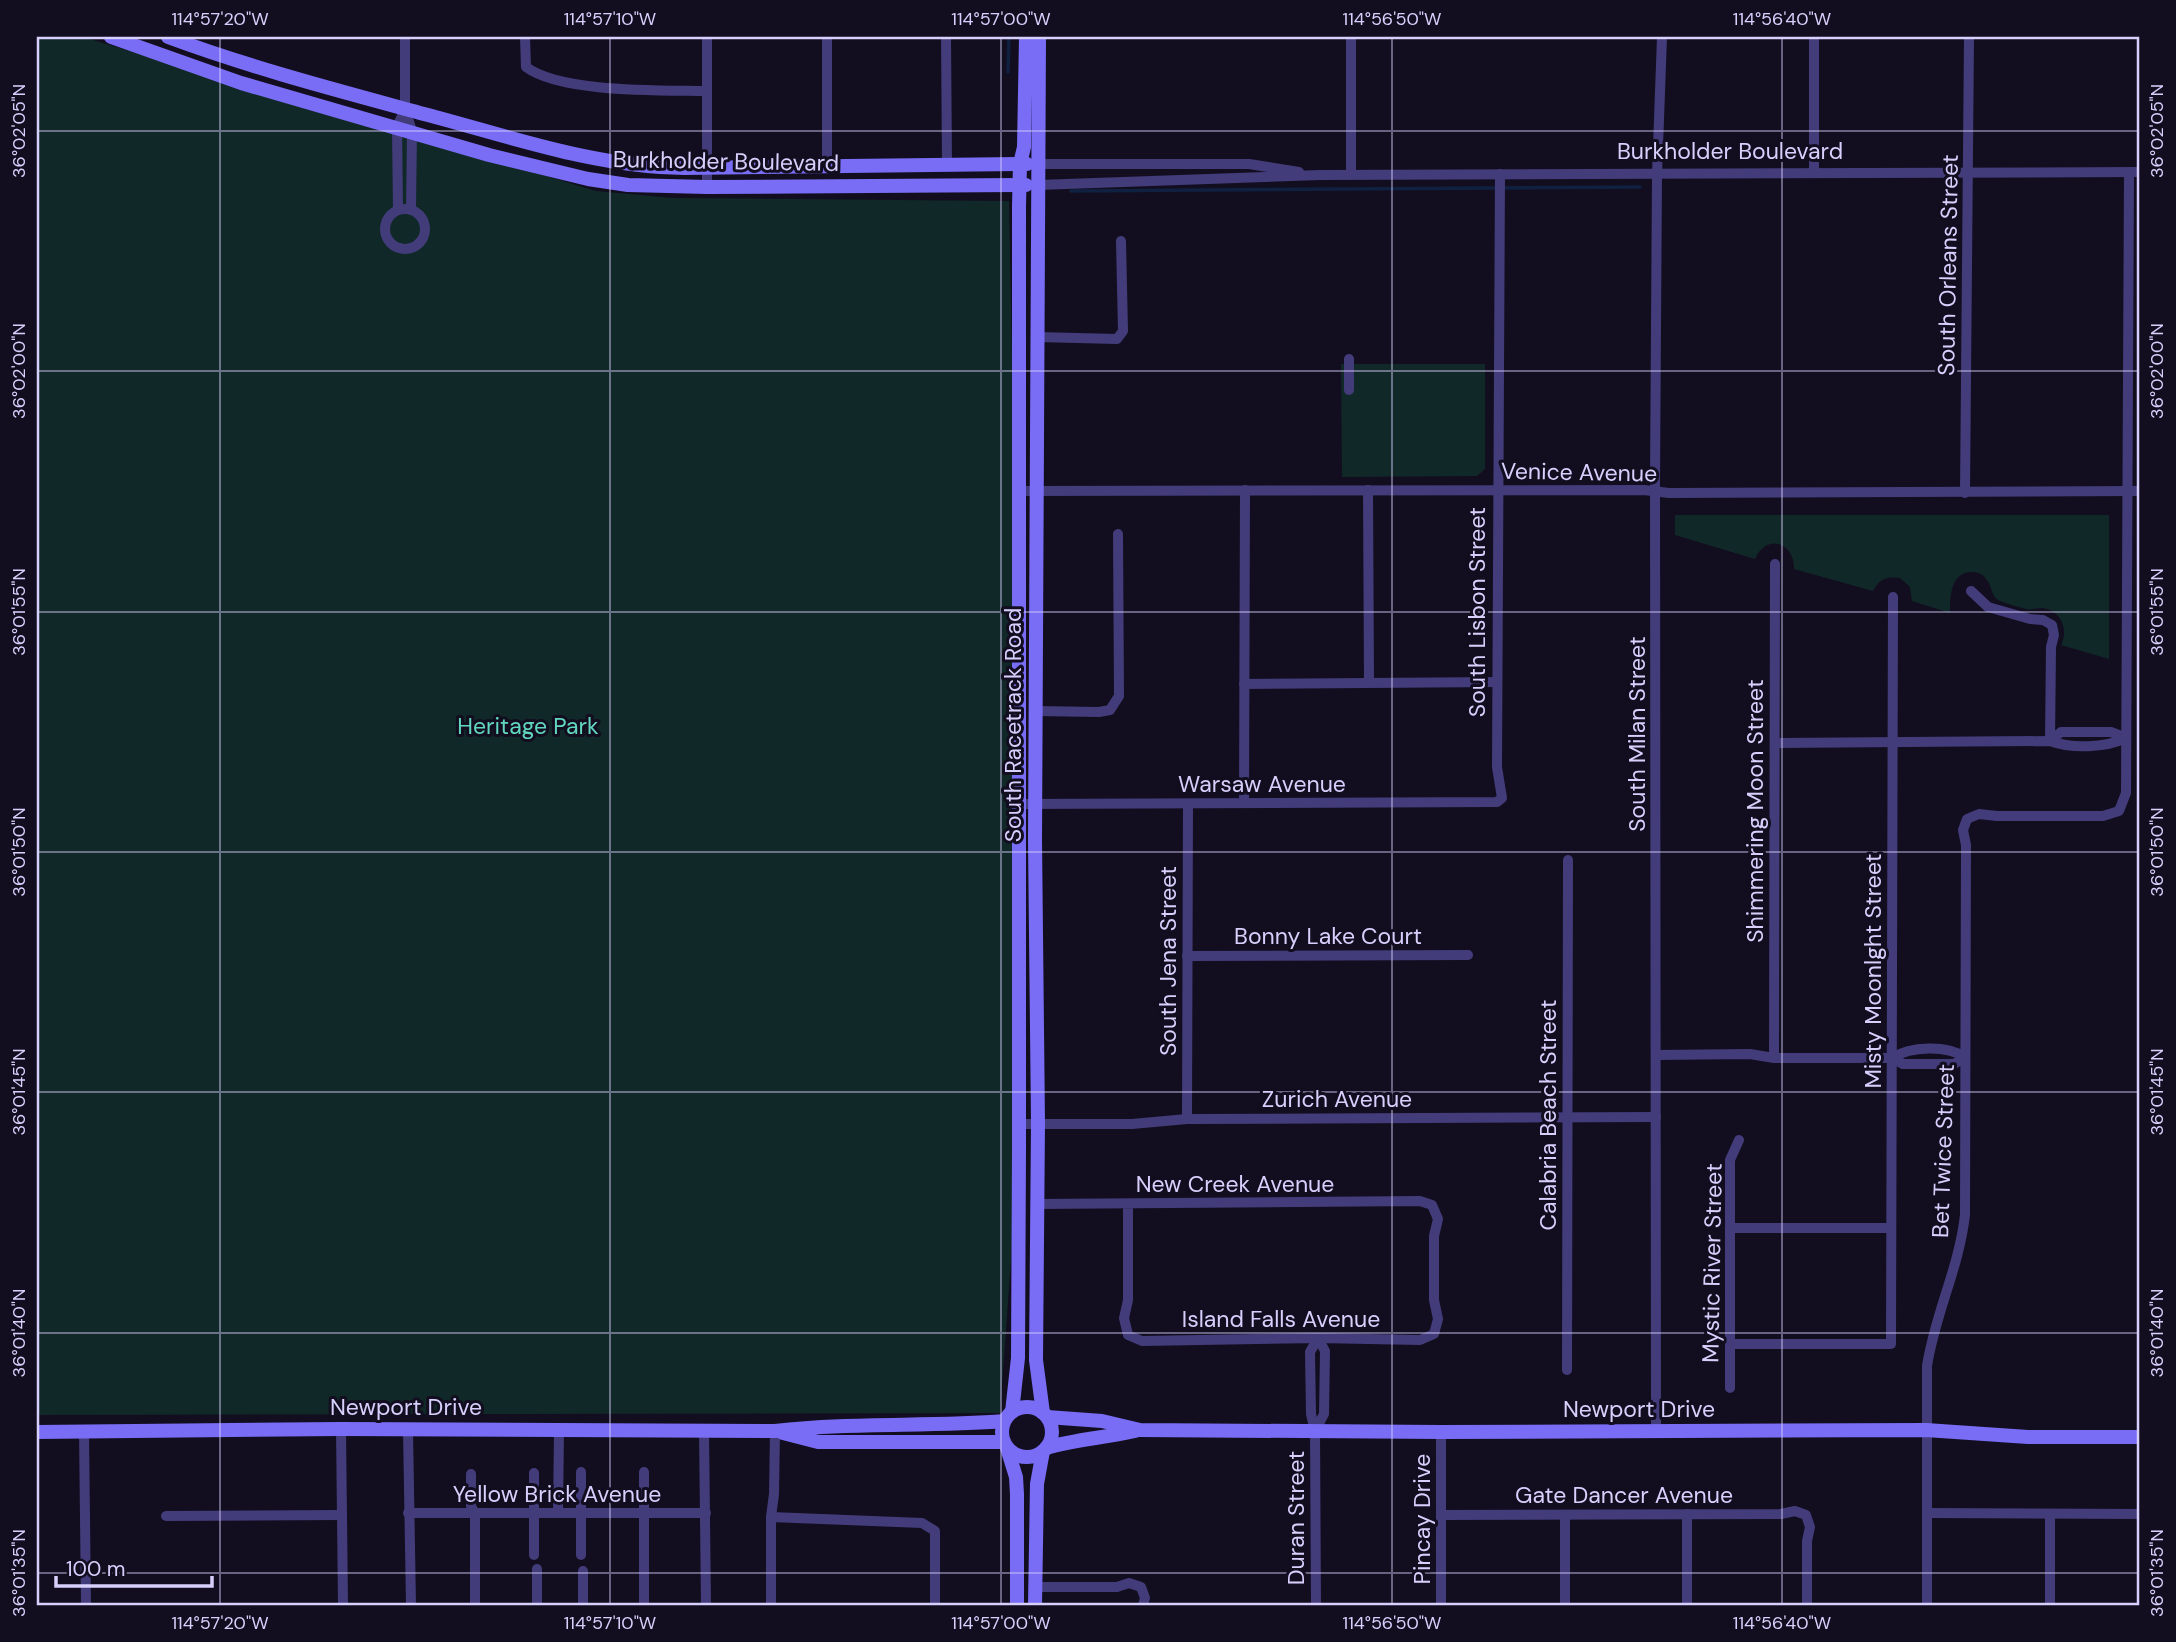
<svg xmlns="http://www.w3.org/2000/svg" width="2176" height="1642" font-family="'DM Sans',sans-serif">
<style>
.green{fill:#112828}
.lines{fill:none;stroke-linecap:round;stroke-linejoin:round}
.stream{stroke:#102040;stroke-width:3.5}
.street{stroke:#433c7a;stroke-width:10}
.secondary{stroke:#796df5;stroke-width:14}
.ticks{fill:none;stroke:#d7cffc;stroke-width:2;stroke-opacity:0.45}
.labels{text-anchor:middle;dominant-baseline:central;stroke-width:6;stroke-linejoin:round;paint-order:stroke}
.street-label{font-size:23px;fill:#d7cffc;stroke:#120e1f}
.park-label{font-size:23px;fill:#61d6c0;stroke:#120e1f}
.neatline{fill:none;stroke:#d7cffc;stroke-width:2.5}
.ticks-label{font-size:18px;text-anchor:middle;fill:#d7cffc}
</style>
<rect width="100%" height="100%" fill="#120e1f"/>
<g class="green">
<path d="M37,37h46l513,154 77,7 336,3 11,576 -1,372 -19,264 -963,2z"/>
<path d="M1341,364h144v105l-8,7 -135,1z"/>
<path d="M2109,515v144l-48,-14c8,-15 0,-35 -19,-37 -5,0 -10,2 -16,1 -8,-2 -18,-5 -26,-8 -10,-5 -7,-15 -14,-22 -3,-5 -8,-7 -14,-7 -22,0 -22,26 -22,41l-38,-12 -2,-14 -10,-9c-13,-2 -21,1 -27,13l-79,-22c1,-27 -28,-36 -39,-10l-80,-24v-20z"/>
</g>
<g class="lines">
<g class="stream">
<path d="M1008,72l1,-35"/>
<path d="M1071,191l569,-4"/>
</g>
<g class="street">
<path d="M405,37v72l7,22 -1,79"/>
<path d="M525,37l1,30c35,26 135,23 180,24"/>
<path d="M707,37v150"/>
<path d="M827,37v128"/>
<path d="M946,37l1,128"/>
<path d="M1038,164h211l50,8"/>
<path d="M1814,173v-136"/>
<path d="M1351,175v-138"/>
<path d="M1038,185l282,-10 819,-3"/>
<circle cx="405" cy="229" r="20"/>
<path d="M398,210l-1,-83 8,-18"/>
<path d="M1037,337l80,2 6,-8 -2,-90"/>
<path d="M1349,359v31"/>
<path d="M1368,490l1,193"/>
<path d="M1019,491l625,-1 25,3 470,-2"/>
<path d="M1965,493l4,-456"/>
<path d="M1971,591l17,16 42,12 13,1 9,5 2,10 -3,12 -1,94"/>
<path d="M1244,684l253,-2"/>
<path d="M1035,711l64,1 11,-2 9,-14 -1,-162"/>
<path d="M2050,741l11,-9h50l15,6"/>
<path d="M1775,743l275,-2c22,8 55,7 76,-3"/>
<path d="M1244,803l1,-313"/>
<path d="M1020,804l477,-2 5,-4 -5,-31 3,-593"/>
<path d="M1187,956l281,-1"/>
<path d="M1656,1055l94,-1 24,4h118l11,6h51l11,-7c-19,-12 -54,-11 -73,1"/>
<path d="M1774,1058l1,-494"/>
<path d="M1187,1119l1,-315"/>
<path d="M1019,1124h113l55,-5 469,-2"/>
<path d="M1037,1204l383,-3 12,4 6,14 -4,17v64l4,19 -4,15 -14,6 -102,-2 -176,3 -14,-6 -4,-17 4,-18v-96"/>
<path d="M1730,1228h161"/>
<path d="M1730,1344h161l2,-747"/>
<path d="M1567,1370l1,-510"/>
<path d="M1730,1388v-228l9,-20"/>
<path d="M341,1429l2,176"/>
<path d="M408,1430l3,175"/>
<path d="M704,1431l2,174"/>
<path d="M1315,1431l9,-17 1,-63 -7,-13"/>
<path d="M1656,1431l-1,-951 2,-306 5,-137"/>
<path d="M84,1432l2,173"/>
<path d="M1441,1432v173"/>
<path d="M471,1474v32l4,8v91"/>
<path d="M408,1513h298"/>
<path d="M558,1513l1,-82"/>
<path d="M1927,1513l212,1"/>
<path d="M1441,1515l340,-1 14,-3 11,4 4,12 -3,14v64"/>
<path d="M166,1516l176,-1"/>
<path d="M771,1517l151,6 13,8v74"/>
<path d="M534,1555v-82"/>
<path d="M581,1555v-83"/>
<path d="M1035,1587h82l12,-4 12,4 4,11 -2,7"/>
<path d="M537,1605v-36"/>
<path d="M583,1605v-34"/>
<path d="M644,1605v-133"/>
<path d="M771,1605v-88l3,-23 1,-63"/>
<path d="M1316,1605l-1,-174 -4,-17 -1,-62 8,-14"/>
<path d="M1565,1605v-90"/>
<path d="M1687,1605v-91"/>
<path d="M1927,1605v-239c8,-52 32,-98 38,-151l1,-370 -3,-15 4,-11 12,-5 18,2h106l16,-5 7,-18 3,-621"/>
<path d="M2050,1605v-91"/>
</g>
<g class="secondary">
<path d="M111,37l130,46 248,72 99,24 40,6 79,2 319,-2"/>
<path d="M168,37c89,33 180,56 271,81 81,22 160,49 245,50l343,-4"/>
<path d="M1039,37l-4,803 3,283 -2,237 7,53"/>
<circle cx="1027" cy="1432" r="25"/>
<path d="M1012,1412l6,-54 1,-209v-943l1,-42 4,-17 2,-110"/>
<path d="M1047,1417l55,4 38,9 301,2 485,-2 102,7h111"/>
<path d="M37,1432l304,-3 434,2c76,-9 153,-4 229,-10"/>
<path d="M783,1433l35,9h186"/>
<path d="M1007,1448l9,29 1,17v111"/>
<path d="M1046,1448c30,-9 59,-10 89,-17"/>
<path d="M1035,1605l2,-121 6,-33"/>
</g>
</g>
<path class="ticks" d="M220,37v1568M610,37v1568M1001,37v1568M1392,37v1568M1782,37v1568M37,131h2102M37,371h2102M37,612h2102M37,852h2102M37,1092h2102M37,1333h2102M37,1573h2102"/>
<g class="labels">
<g class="street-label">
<text x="1730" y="151">Burkholder Boulevard</text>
<text transform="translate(726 161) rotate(1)">Burkholder Boulevard</text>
<text transform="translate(1948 265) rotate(-89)">South Orleans Street</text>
<text transform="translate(1579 472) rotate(1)">Venice Avenue</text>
<text transform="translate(1477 612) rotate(-90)">South Lisbon Street</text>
<text transform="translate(1013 725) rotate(-90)">South Racetrack Road</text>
<text transform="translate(1637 734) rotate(-90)">South Milan Street</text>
<text x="1262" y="784">Warsaw Avenue</text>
<text transform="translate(1755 811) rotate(-90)">Shimmering Moon Street</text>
<text x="1328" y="936">Bonny Lake Court</text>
<text transform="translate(1168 961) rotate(-90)">South Jena Street</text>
<text transform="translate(1873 971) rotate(-90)">Misty Moonlght Street</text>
<text x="1337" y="1099">Zurich Avenue</text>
<text transform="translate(1548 1115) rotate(-90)">Calabria Beach Street</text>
<text transform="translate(1943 1151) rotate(-88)">Bet Twice Street</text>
<text x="1235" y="1184">New Creek Avenue</text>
<text transform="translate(1712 1263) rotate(-89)">Mystic River Street</text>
<text x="1281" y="1319">Island Falls Avenue</text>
<text x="406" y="1407">Newport Drive</text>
<text x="1639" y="1409">Newport Drive</text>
<text x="557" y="1494">Yellow Brick Avenue</text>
<text x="1624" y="1495">Gate Dancer Avenue</text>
<text transform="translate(1296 1518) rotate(-90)">Duran Street</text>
<text transform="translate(1422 1519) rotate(-90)">Pincay Drive</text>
</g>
<g class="park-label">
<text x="528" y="726">Heritage Park</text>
</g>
</g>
<rect width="2176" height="1642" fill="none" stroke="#120e1f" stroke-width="77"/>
<path d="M56 1576v10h156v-10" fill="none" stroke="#d7cffc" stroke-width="3.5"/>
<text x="66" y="1576" font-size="21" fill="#d7cffc" stroke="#120e1f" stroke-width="5" paint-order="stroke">100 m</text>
<rect x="38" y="38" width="2100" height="1566" class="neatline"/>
<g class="ticks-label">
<text x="220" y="25">114°57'20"W</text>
<text x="610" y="25">114°57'10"W</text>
<text x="1001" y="25">114°57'00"W</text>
<text x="1392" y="25">114°56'50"W</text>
<text x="1782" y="25">114°56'40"W</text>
<text transform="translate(19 131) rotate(-90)" y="6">36°02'05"N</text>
<text transform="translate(2157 131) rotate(-90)" y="6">36°02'05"N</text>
<text transform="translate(19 371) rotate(-90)" y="6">36°02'00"N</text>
<text transform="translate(2157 371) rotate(-90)" y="6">36°02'00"N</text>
<text transform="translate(19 612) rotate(-90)" y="6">36°01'55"N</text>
<text transform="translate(2157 612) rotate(-90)" y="6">36°01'55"N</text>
<text transform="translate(19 852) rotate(-90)" y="6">36°01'50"N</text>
<text transform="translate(2157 852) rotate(-90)" y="6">36°01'50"N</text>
<text transform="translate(19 1092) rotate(-90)" y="6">36°01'45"N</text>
<text transform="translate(2157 1092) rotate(-90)" y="6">36°01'45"N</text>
<text transform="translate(19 1333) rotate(-90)" y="6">36°01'40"N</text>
<text transform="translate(2157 1333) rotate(-90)" y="6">36°01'40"N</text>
<text transform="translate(19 1573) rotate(-90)" y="6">36°01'35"N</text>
<text transform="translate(2157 1573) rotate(-90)" y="6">36°01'35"N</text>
<text x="220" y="1629">114°57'20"W</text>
<text x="610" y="1629">114°57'10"W</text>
<text x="1001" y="1629">114°57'00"W</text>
<text x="1392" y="1629">114°56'50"W</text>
<text x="1782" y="1629">114°56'40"W</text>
</g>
</svg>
